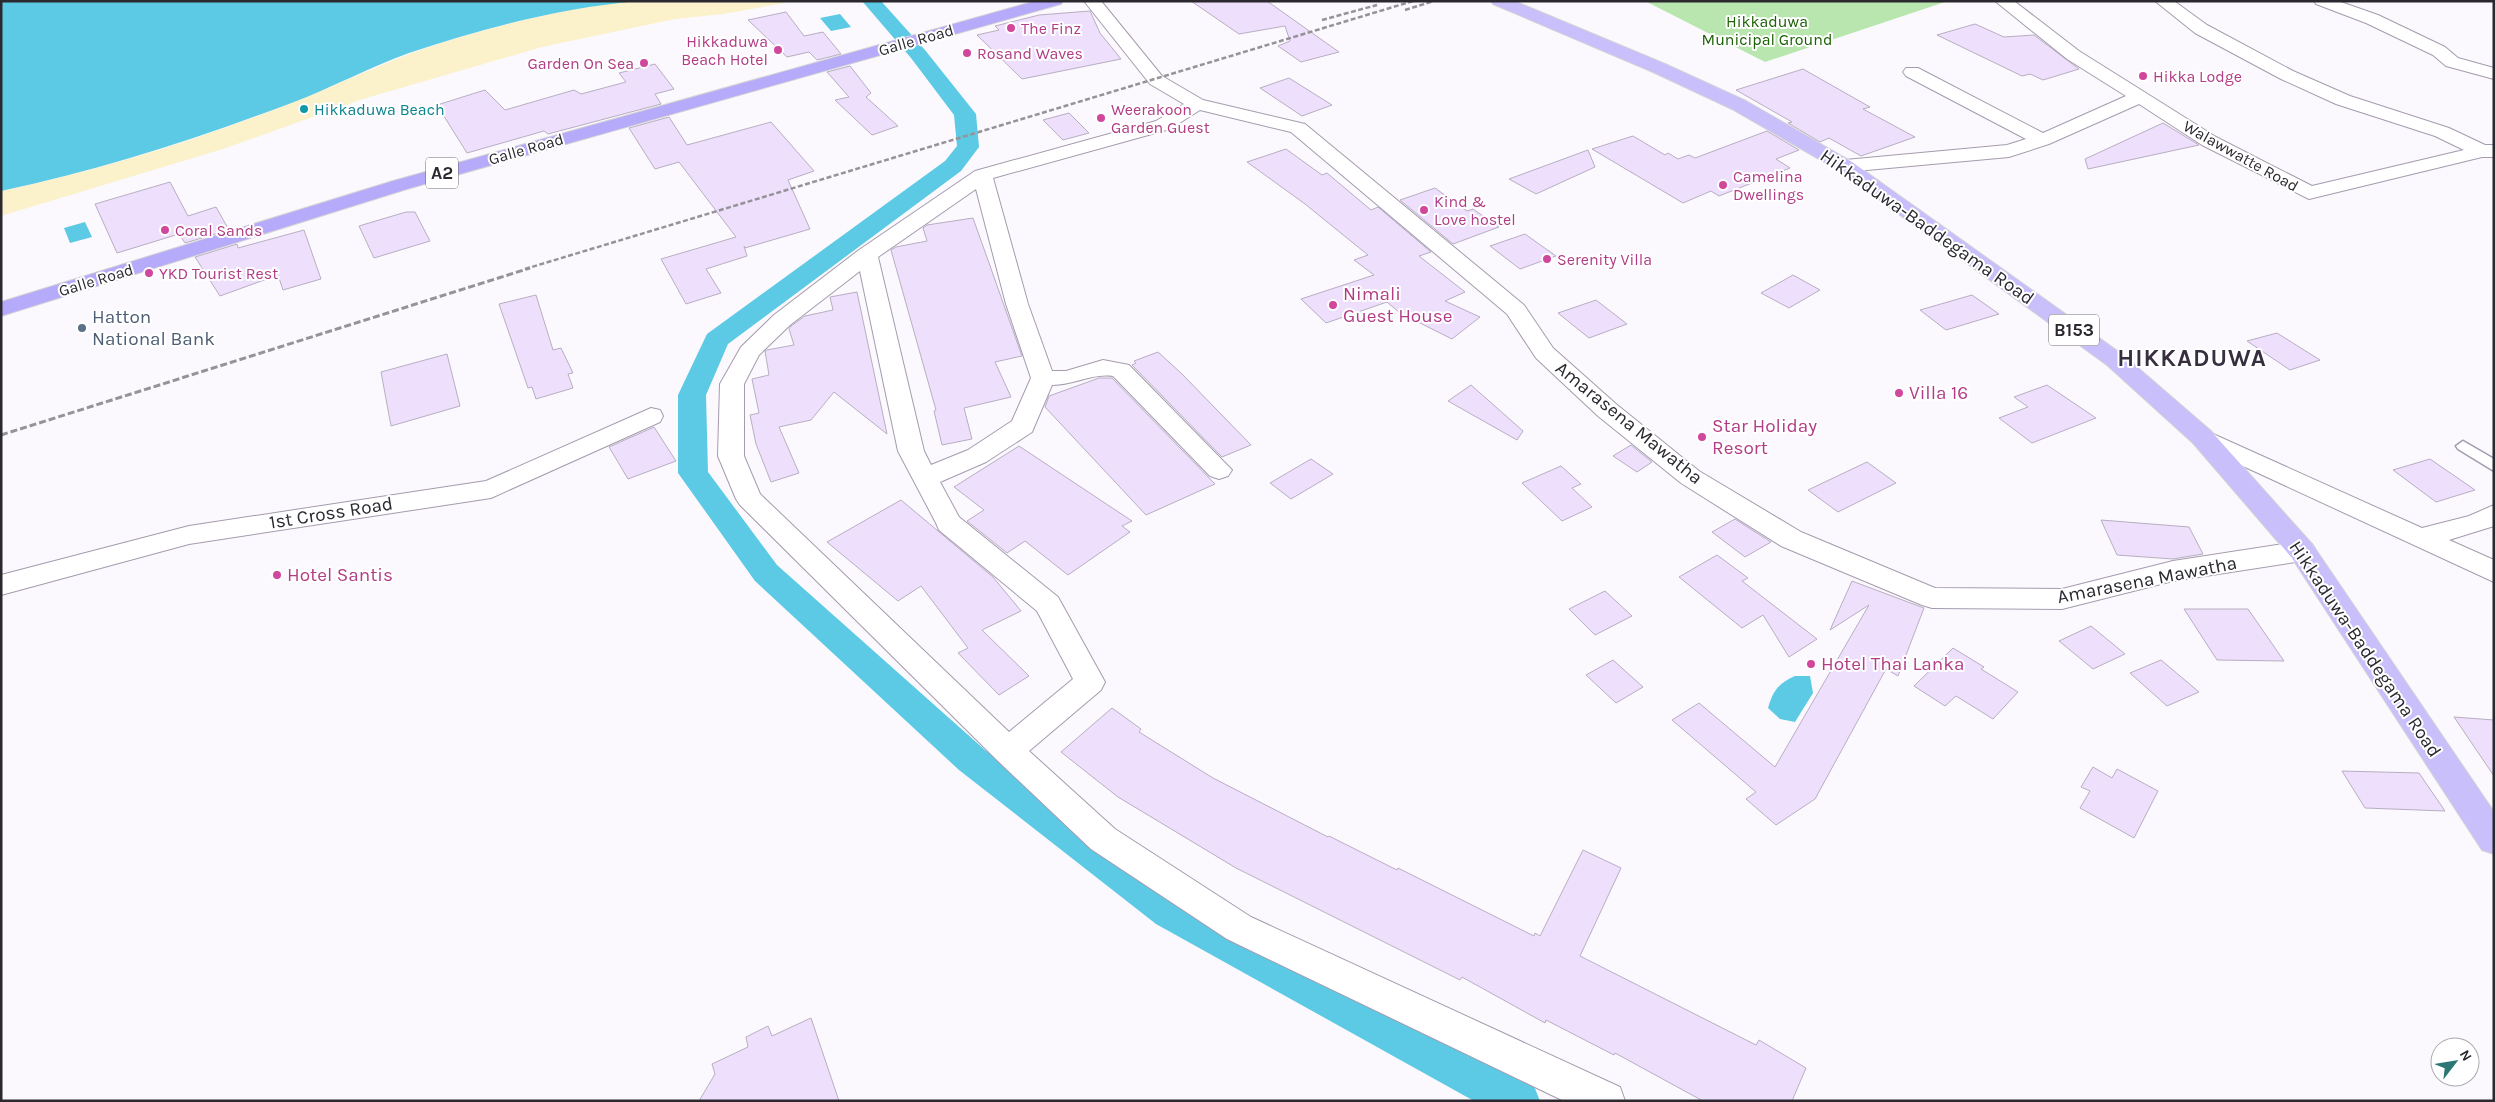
<svg xmlns="http://www.w3.org/2000/svg" width="2495" height="1102" font-family="Karla,sans-serif">
<style>
.green{fill:#b9e6af}
.sand{fill:#fbf1cb}
.water{fill:#5ccae4}
.lines{fill:none;stroke-linecap:round;stroke-linejoin:round}
.canal{fill:#5ccae4;fill-rule:evenodd}
.building{fill:#eedffc;stroke:#b8aec2}
.service-casing{stroke:#a59bae;stroke-width:3}
.minor-casing{stroke:#a59bae;stroke-width:2}
.primary-casing{stroke:#d5d4d5;stroke-width:2}
.trunk-casing{stroke:#d5d4d5;stroke-width:2}
.service{fill:#fff;fill-rule:evenodd}
.minor{fill:#fff;fill-rule:evenodd}
.primary{fill:#c8bffb;fill-rule:evenodd}
.trunk{fill:#b6aafa;fill-rule:evenodd}
.rail-far1{stroke:#959398;stroke-width:2.5;stroke-dasharray:5 2.5;stroke-linecap:butt}
.rail{stroke:#959398;stroke-width:3;stroke-dasharray:7 3;stroke-linecap:butt}
.hotel-dot{fill:#d1479c;stroke:#fff;stroke-width:2}
.culture-dot{fill:#0f9aa8;stroke:#fff;stroke-width:2}
.service-dot{fill:#5c6f8a;stroke:#fff;stroke-width:2}
.labels{text-anchor:middle;dominant-baseline:central;stroke-width:4;stroke-linejoin:round;paint-order:stroke}
.far-park-label{font-size:16px;fill:#1b6105;stroke:#fff}
.far-hotel-label{font-size:16px;fill:#b23c85;stroke:#fff;text-anchor:start}
.far-street-label{font-size:16px;fill:#2b282f;stroke:#fff}
.far-culture-label{font-size:16px;fill:#0d838f;stroke:#fff;text-anchor:start}
.shield{fill:#fff;stroke:#6b686d;stroke-width:1}
.shield-label{font-size:18px;font-weight:bold;fill:#2b282f}
.street-label{font-size:19px;fill:#2b282f;stroke:#fff}
.hotel-label{font-size:19px;fill:#b23c85;stroke:#fff;text-anchor:start}
.service-label{font-size:19px;fill:#4e5e75;stroke:#fff;text-anchor:start}
.district-label{font-size:24px;font-weight:bold;letter-spacing:1px;fill:#372f3f;stroke:#fff}
</style>
<rect width="100%" height="100%" fill="#fbf9fd"/>
<path class="green" d="M1645,1h303l-183,61z"/>
<path class="sand" d="M740,1l50,1 -67,12 -48,5 -133,28 -179,52 -140,50 -222,67v-25c100,-21 200,-52 295,-90 53,-21 103,-46 158,-62 58,-17 121,-33 181,-38 35,-1 70,0 105,0z"/>
<g class="water">
<path d="M1,1h637c-77,7 -156,27 -229,52 -39,14 -76,34 -115,49 -95,36 -193,68 -293,89z"/>
<path d="M840,14l11,13 -20,4 -11,-13z"/>
<path d="M85,222l7,15 -22,6 -6,-15z"/>
<path d="M1795,676h15l3,17 -18,29 -15,-3 -12,-11c5,-18 11,-25 27,-32z"/>
</g>
<g class="lines">
<path class="canal" d="M862,1h19l44,49 51,64 3,33 -18,24 -233,173 -22,51 2,77 69,93 208,185 199,150 350,186 6,15h-66l-318,-177 -197,-154 -204,-189 -72,-101 -5,-7v-78l29,-61 238,-173 12,-15 -3,-31 -43,-57z"/>
</g>
<g class="building">
<path d="M1191,1h76l72,51 -38,10 -23,-16 12,-5 -5,-15 -46,8z"/>
<path d="M1090,11l10,22 21,26 -99,20 -45,-44 22,-5 -4,-4 44,-11z"/>
<path d="M786,12l18,24 19,-4 18,22 -24,6 -8,-8 -22,5 -39,-37z"/>
<path d="M1975,24l29,13 30,-2 45,34 -36,11 -13,-6 -8,2 -85,-41z"/>
<path d="M655,64l19,25 -19,5 6,10 -113,30 -4,-3 -77,22 -30,-48 48,-15 20,20 69,-20 7,4 45,-12 -7,-9z"/>
<path d="M850,66l21,27 -5,4 32,29 -26,9 -37,-35 14,-3 -22,-25z"/>
<path d="M1803,69l67,38 -7,2 52,28 -54,19 -32,-18 -9,4 -32,-19 4,-1 -56,-32z"/>
<path d="M1289,78l43,27 -30,11 -42,-28z"/>
<path d="M1069,113l20,20 -26,7 -20,-20z"/>
<path d="M669,117l18,28 84,-23 43,49 -26,9 22,49 -65,19 -1,-2 3,10 -41,13 15,24 -35,11 -25,-45 75,-22 -57,-75 -24,7 -26,-41z"/>
<path d="M2163,123l36,22 -111,24 -3,-10z"/>
<path d="M1767,131l32,19 -23,9 14,9 -71,28 -8,-5 -28,12 -91,-54 41,-13 32,19 3,-2 10,6 11,-4 6,3z"/>
<path d="M1286,149l36,26 5,-2 44,37 7,-3 53,45 -12,4 46,36 -20,9 35,16 -28,22 -42,-21 -3,1 -20,-17 -61,21 -25,-24 73,-24 -20,-15 14,-5 -63,-51 -58,-42z"/>
<path d="M1588,150l7,17 -59,27 -27,-15z"/>
<path d="M170,182l18,34 28,-9 13,23 -44,13 -6,-9 -62,19 -22,-49z"/>
<path d="M1435,188l32,23 6,-2 26,18 -46,17 -53,-44z"/>
<path d="M406,212h9l15,29 -56,17 -15,-32z"/>
<path d="M973,218l49,138 -27,6 16,35 -47,11 8,31 -30,6 -8,-34 2,-1 -45,-160 5,-3 31,-6 -4,-13 4,-3z"/>
<path d="M304,230l17,49 -38,11 -5,-15 -58,21 -25,-39 42,-13 1,4z"/>
<path d="M1525,234l31,22 -36,13 -30,-23z"/>
<path d="M1793,275l27,15 -31,18 -28,-15z"/>
<path d="M857,292l30,142 -53,-42 -23,28 -32,7 20,46 -28,9 -15,-38 -6,-29 9,-2 -7,-34 17,-4 -4,-24 2,-1 27,-5 -5,-16 2,-3 14,-10 28,-6 -3,-13z"/>
<path d="M536,295l17,55 8,-2 12,25 -5,1 5,14 -37,11 -4,-12 -4,1 -29,-84z"/>
<path d="M1972,295l27,19 -53,16 -26,-20z"/>
<path d="M1596,300l31,24 -38,14 -31,-25z"/>
<path d="M2277,333l43,27 -30,10 -43,-29z"/>
<path d="M1158,352l24,22 69,71 -29,12 -90,-92 4,-2 -2,-2z"/>
<path d="M447,354l13,52 -69,20 -10,-54z"/>
<path d="M1099,378h13l103,106 -69,31 -101,-108 4,-11z"/>
<path d="M1471,385l52,46 -6,9 -69,-39z"/>
<path d="M2047,385l49,33 -64,25 -33,-25 29,-11 -14,-10z"/>
<path d="M654,427l22,34 -48,18 -19,-32z"/>
<path d="M1631,445l21,17 -15,10 -24,-16z"/>
<path d="M1019,446l113,75 -10,5 8,6 -62,43 -43,-34 -18,12 -40,-32 17,-11 -30,-23z"/>
<path d="M1311,459l22,15 -42,25 -21,-16z"/>
<path d="M2430,459l45,31 -39,12 -43,-32z"/>
<path d="M1867,462l29,21 -58,29 -30,-22z"/>
<path d="M1561,466l20,18 -9,4 20,19 -30,14 -40,-38z"/>
<path d="M901,500l92,77 28,34 -39,19 47,46 -30,19 -41,-42 10,-5 -47,-62 -23,15 -71,-59z"/>
<path d="M1735,519l36,23 -26,15 -33,-25z"/>
<path d="M2101,520l88,7 14,27 -30,5 -56,-4z"/>
<path d="M1717,555l31,23 -6,3 75,58 -28,18 -26,-42 -21,13 -63,-51z"/>
<path d="M1852,581l72,27 -26,68 -12,-7 -71,130 -39,26 -30,-26 10,-7 -84,-72 27,-17 76,64 94,-162 -39,25z"/>
<path d="M1605,591l27,25 -37,19 -26,-26z"/>
<path d="M2184,609h64l36,52 -67,-1z"/>
<path d="M2091,626l34,28 -32,15 -34,-28z"/>
<path d="M1953,648l31,19 -3,2 37,23 -25,27 -37,-23 -11,10 -31,-20z"/>
<path d="M1613,660l30,27 -27,16 -30,-28z"/>
<path d="M2161,660l38,32 -32,14 -37,-33z"/>
<path d="M1112,708l29,21 -2,3 74,46 115,59 1,-1 68,34 1,-2 136,68 1,-3 5,3 43,-86 38,18 -41,88 176,89 3,-5 47,28 -14,33h-89l-88,-48 -1,2 -68,-35 -1,3 -83,-46 -2,3 -224,-112 -118,-71 -57,-45z"/>
<path d="M2454,717l40,3v56z"/>
<path d="M2093,767l19,11 5,-9 41,22 -24,47 -54,-30 10,-17 -9,-4z"/>
<path d="M2342,771l77,2 26,38 -80,-3z"/>
<path d="M811,1018l28,83h-140l16,-27 -3,-10 36,-17 -2,-10 22,-11 4,10z"/>
</g>
<g class="lines">
<g class="service-casing">
<path id="service" d="M2463,441l31,18v12l-36,-22 -2,-3z"/>
</g>
<g class="minor-casing">
<g id="minor">
<path d="M1084,1h17l61,75 41,24 102,24 219,181 29,43 63,56 83,67 102,61 134,56 127,1 111,-28 129,-20 10,3 4,7 -4,7 -10,3 -129,20 -111,28 -130,-1 -10,-3 -141,-59 -100,-63 -83,-67 -62,-58 -29,-44 -216,-182 -91,-22 -30,19 -177,49 35,126 24,67h14l37,-11 26,5 103,105 -4,6 -9,3 -9,-3 -97,-100c-20,-3 -40,9 -61,9l-20,47 -46,30 -46,20 19,35 99,80 47,85 -4,8 -72,61 86,78 136,88 369,170 5,14h-61l-337,-162 -136,-90 -94,-89 -257,-255 -4,-6 -18,-43 2,-72 21,-37 33,-32 85,-65 116,-79 181,-50 28,-17 -34,-20zM976,189l30,115 25,74 -19,43 -44,29 -37,15 -7,-14 -46,-194zM860,271l38,180 38,72 3,7 98,81 36,68 -64,53 -249,-238 -16,-38v-72l15,-29 31,-30z"/>
<path d="M1995,1h19l65,50 137,86 96,49 152,-36 -29,-14 -99,-32 -55,-25 -86,-46 -40,-32h19l33,24 86,46 57,25 99,32 36,17h9v12h-12l-173,42 -107,-54 -63,-41 -90,40 -40,13 -164,15 -7,-2 -3,-4 3,-4 7,-2 162,-15 19,-6 -120,-63 -3,-4 3,-4h12l125,65 83,-37 -59,-37z"/>
<path d="M2314,1h24l40,14 67,32 13,11 36,10v11l-48,-13 -13,-11 -67,-32 -50,-19z"/>
<path d="M651,408l9,2 3,6 -3,6 -169,76 -302,46 -188,51v-20l188,-49 297,-45z"/>
<path d="M2202,429l220,99 47,-12 25,-11v21l-45,14 45,20v22l-301,-139 -4,-6 4,-6z"/>
</g>
</g>
<g class="primary-casing">
<path id="primary" d="M1491,1h23l151,63 81,37 106,61 271,193 88,76 101,113 182,268v42l-12,-4 -190,-292 -99,-115 -86,-78 -269,-195 -106,-61 -79,-37 -160,-68z"/>
</g>
<g class="trunk-casing">
<path id="trunk" d="M1036,1h27l-2,3 -654,185 -406,127v-14l392,-121z"/>
</g>
<use href="#service" class="service"/>
<use href="#minor" class="minor"/>
<use href="#primary" class="primary"/>
<use href="#trunk" class="trunk"/>
<g class="rail-far1">
<path d="M1405,10l29,-9"/>
<path d="M1322,20l55,-15"/>
<path d="M525,269l888,-268"/>
</g>
<path class="rail" d="M1,435l529,-167"/>
</g>
<g class="hotel-dot">
<circle cx="1011" cy="28" r="5"/>
<circle cx="778" cy="50" r="5"/>
<circle cx="967" cy="53" r="5"/>
<circle cx="644" cy="63" r="5"/>
<circle cx="2143" cy="76" r="5"/>
<circle cx="1101" cy="118" r="5"/>
<circle cx="1723" cy="185" r="5"/>
<circle cx="1424" cy="210" r="5"/>
<circle cx="165" cy="230" r="5"/>
<circle cx="1547" cy="259" r="5"/>
<circle cx="149" cy="273" r="5"/>
<circle cx="1333" cy="305" r="5"/>
<circle cx="1899" cy="393" r="5"/>
<circle cx="1702" cy="437" r="5"/>
<circle cx="277" cy="575" r="5"/>
<circle cx="1811" cy="664" r="5"/>
</g>
<circle class="culture-dot" cx="304" cy="109" r="5"/>
<circle class="service-dot" cx="82" cy="328" r="5"/>
<g class="labels">
<g class="far-park-label">
<text x="1767" y="21">Hikkaduwa<tspan x="1767" dy="18">Municipal Ground</tspan></text>
</g>
<g class="far-hotel-label">
<text x="1021" y="28">The Finz</text>
<text x="768" y="41" text-anchor="end">Hikkaduwa<tspan x="768" dy="18">Beach Hotel</tspan></text>
<text x="977" y="53">Rosand Waves</text>
<text x="634" y="63" text-anchor="end">Garden On Sea</text>
<text x="2153" y="76">Hikka Lodge</text>
<text x="1111" y="109">Weerakoon<tspan x="1111" dy="18">Garden Guest</tspan></text>
<text x="1733" y="176">Camelina<tspan x="1733" dy="18">Dwellings</tspan></text>
<text x="1434" y="201">Kind &amp;<tspan x="1434" dy="18">Love hostel</tspan></text>
<text x="175" y="230">Coral Sands</text>
<text x="1557" y="259">Serenity Villa</text>
<text x="159" y="273">YKD Tourist Rest</text>
</g>
<g class="far-street-label">
<text transform="translate(916 40) rotate(-16)">Galle Road</text>
<text transform="translate(526 149) rotate(-16)">Galle Road</text>
<text transform="translate(2241 156) rotate(29)">Walawwatte Road</text>
<text transform="translate(96 280) rotate(-17)">Galle Road</text>
</g>
<g class="far-culture-label">
<text x="314" y="109">Hikkaduwa Beach</text>
</g>
<g class="shield">
<rect x="426" y="157.5" width="32" height="31" rx="4"/>
<rect x="2049" y="314.5" width="50" height="31" rx="4"/>
</g>
<g class="shield-label">
<text x="442" y="173">A2</text>
<text x="2074" y="330">B153</text>
</g>
<g class="street-label">
<text transform="translate(1927 227) rotate(35)">Hikkaduwa-Baddegama Road</text>
<text transform="translate(1629 423) rotate(39)">Amarasena Mawatha</text>
<text transform="translate(331 513) rotate(-9)">1st Cross Road</text>
<text transform="translate(2147 580) rotate(-11)">Amarasena Mawatha</text>
<text transform="translate(2365 649) rotate(56)">Hikkaduwa-Baddegama Road</text>
</g>
<g class="hotel-label">
<text x="1343" y="294">Nimali<tspan x="1343" dy="22">Guest House</tspan></text>
<text x="1909" y="393">Villa 16</text>
<text x="1712" y="426">Star Holiday<tspan x="1712" dy="22">Resort</tspan></text>
<text x="287" y="575">Hotel Santis</text>
<text x="1821" y="664">Hotel Thai Lanka</text>
</g>
<g class="service-label">
<text x="92" y="317">Hatton<tspan x="92" dy="22">National Bank</tspan></text>
</g>
<g class="district-label">
<text x="2192" y="358">HIKKADUWA</text>
</g>
</g>
<rect width="2495" height="1102" fill="none" stroke="#2b282f" stroke-width="5"/>
<g transform="translate(2455 1062) rotate(59)"><circle r="24" fill="#ffffff" stroke="#aaa9ac"/>
<path d="M0-4L9 19L0 12L-9 19Z" fill="#2c7674"/>
<text y="-8" font-size="14" font-weight="bold" text-anchor="middle" fill="#2b282f">N</text>
</g>
</svg>
